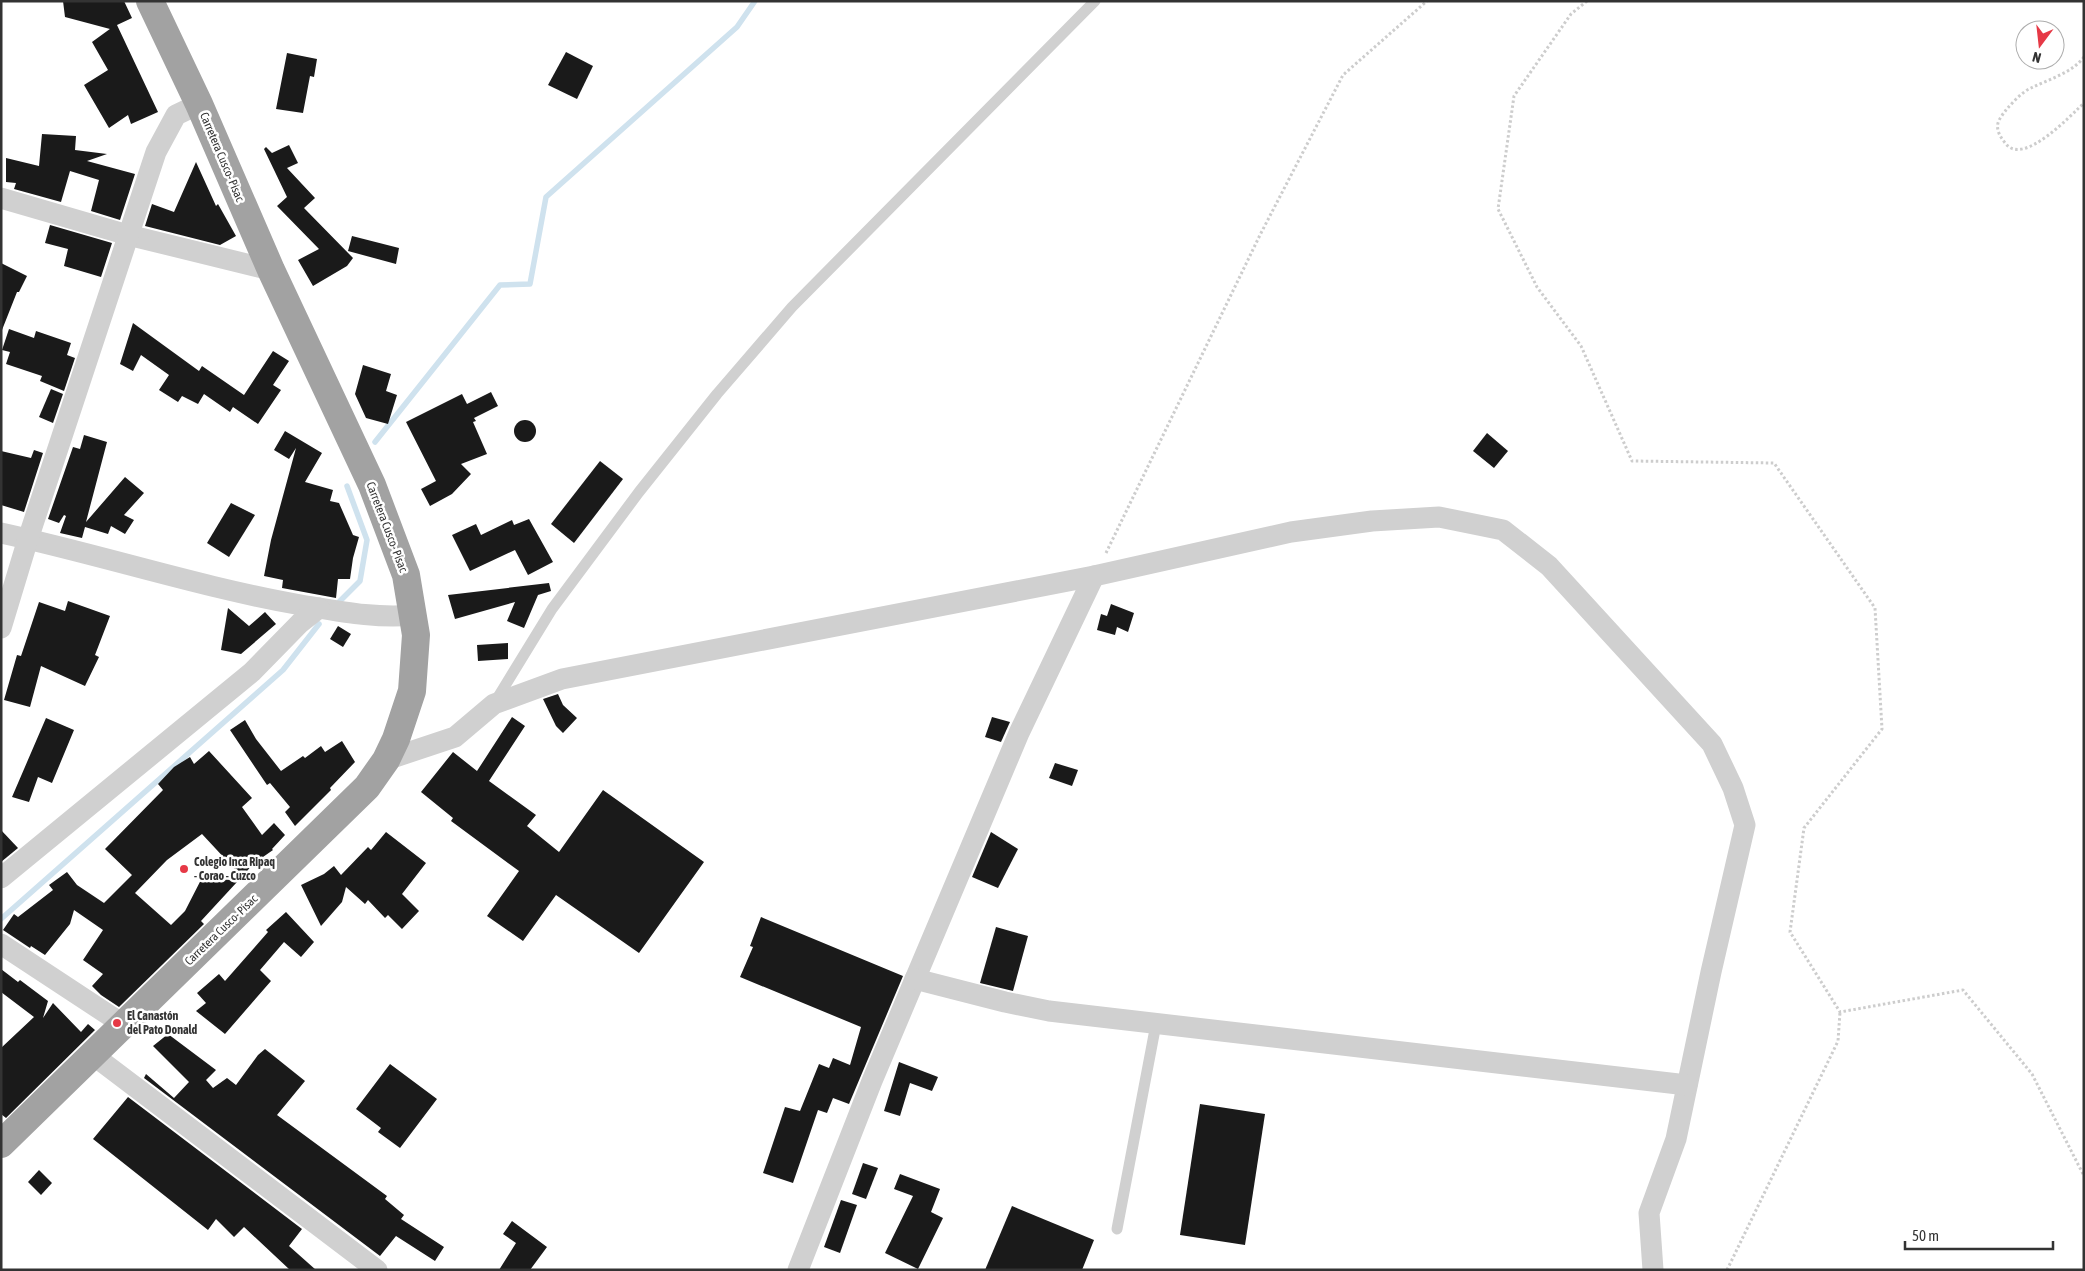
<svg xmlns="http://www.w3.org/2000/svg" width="2085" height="1271" font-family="'Asap Condensed',sans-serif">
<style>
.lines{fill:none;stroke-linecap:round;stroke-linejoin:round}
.stream{stroke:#cfe2ee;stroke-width:5.5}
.building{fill:#1a1a1a}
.path{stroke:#cdcdcd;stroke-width:3;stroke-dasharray:2.5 2.5;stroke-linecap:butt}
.service{stroke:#d0d0d0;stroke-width:11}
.minor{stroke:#d0d0d0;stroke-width:21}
.trunk{stroke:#a2a2a2;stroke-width:28}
.poi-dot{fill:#e63946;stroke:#fff;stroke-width:2}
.labels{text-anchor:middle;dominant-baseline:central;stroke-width:5;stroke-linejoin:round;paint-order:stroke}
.street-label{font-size:12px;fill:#333;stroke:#fff}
.poi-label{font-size:12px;font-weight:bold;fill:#333;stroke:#fff;text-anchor:start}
</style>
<rect width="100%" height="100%" fill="#fff"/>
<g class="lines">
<g class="stream">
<path d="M375,442l125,-157 30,-1 16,-87 191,-170 18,-26"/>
<path d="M339,602l21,-21 7,-41 -20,-54"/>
<path d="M1,919l282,-249 36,-46"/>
</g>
</g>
<g class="building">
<path d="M63,1h61l8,17 -15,7 41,87 -27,12 -3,-9 -19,13 -25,-43 24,-15 -16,-28 22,-16 -4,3 -45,-12z"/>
<path d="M566,52l27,14 -16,33 -29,-14z"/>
<path d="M287,53l30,6 -3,18 -4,-1 -7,37 -27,-4z"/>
<path d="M42,134l34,2 -1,14 32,4 -20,7 48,13 -15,46 -29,-9 8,-31 -29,-9 -9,31 -47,-13 2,-6 -10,-1v-24l33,8z"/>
<path d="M289,145l9,18 -11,5 28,30 -11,10 49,50 -6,8 -34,20 -15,-26 21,-11 -42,-43 10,-9 -23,-48 2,-2 6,6z"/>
<path d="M196,162l20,44 2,-2 18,32 -16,9 -75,-19 7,-22 22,8z"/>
<path d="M50,225l62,18 -11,34 -37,-11 4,-17 -23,-6z"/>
<path d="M352,236l47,12 -3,16 -48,-13z"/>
<path d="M1,263l26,13 -8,16h-2l-15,38z"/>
<path d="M133,323l66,48 3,-5 42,29 29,-44 16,10 -16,24 8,5 -23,34 -25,-17 -3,5 -26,-18 -6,10 -16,-8 -4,6 -19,-12 10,-15 -28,-20 -8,16 -13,-7z"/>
<path d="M9,329l25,9 2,-7 35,12 -4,12 8,3 -11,33 -24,-10 2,-5 -36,-12 4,-12 -8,-2z"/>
<path d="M363,365l28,9 -5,17 11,4 -9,29 -22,-6 -11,-24z"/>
<path d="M51,389l12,5 -10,29 -14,-6z"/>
<path d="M491,392l7,14 -24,12 2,3 -3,1 14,32 -26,10 10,10 -19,20 -22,12 -9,-17 15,-8 -30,-59 56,-28 5,10z"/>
<circle cx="525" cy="431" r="11"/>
<path d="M285,431l37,22 -17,29 28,8 -3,11 9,2 14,32 6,2 -6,21 -3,21h-12l-2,19 -54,-10 1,-8 -19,-4 7,-36 25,-92 -7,11 -15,-9z"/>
<path d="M1487,433l21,18 -14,17 -21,-17z"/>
<path d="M84,435l23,7 -21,80 39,-45 19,16 -20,22 10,5 -9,14 -14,-8 -3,8 -23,-7 -3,11 -22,-5 6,-17 -2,-1 -5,8 -11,-4 25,-72 7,2z"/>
<path d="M34,450l9,3 -19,59 -23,-7v-54l30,7z"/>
<path d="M600,461l23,18 -49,64 -23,-19z"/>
<path d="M231,503l24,12 -26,42 -22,-14z"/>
<path d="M529,519l24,43 -25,13 -13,-25 -45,21 -18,-36 24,-11 5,11 31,-15 2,5z"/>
<path d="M549,583l2,8 -13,4 -14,33 -17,-7 8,-19 -60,17 -7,-24z"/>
<path d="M68,601l42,15 -15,39 4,2 -14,29 -44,-20 -11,41 -26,-7 13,-45 4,1 18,-54 26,9z"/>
<path d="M1111,604l23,9 -6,19 -11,-5 -2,8 -18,-5 4,-16 6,2z"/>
<path d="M228,608l21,18 16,-14 11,12 -35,30 -20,-4z"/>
<path d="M338,626l13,8 -8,13 -13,-8z"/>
<path d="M508,643v16l-30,2 -1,-16z"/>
<path d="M558,694l5,11 14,13 -14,15 -7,-7 -13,-27z"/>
<path d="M512,717l13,9 -36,55 47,34 -9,11 32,26 44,-62 101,72 -65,91 -83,-58 -33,46 -36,-25 32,-45 -68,-50 2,-3 -32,-26 32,-40 24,19z"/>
<path d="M992,717l18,5 -9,20 -16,-5z"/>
<path d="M46,718l28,12 -22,53 -14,-6 -9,25 -17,-5z"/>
<path d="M245,720l11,19 25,32 22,-15 2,2 16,-12 4,6 17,-11 13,21 -25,26 1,2 -36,36 -10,-14 5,-5 -20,-24 -3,2 -37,-55z"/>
<path d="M209,751l43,47 -10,9 20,28 12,-12 11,12 -13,14 1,1 -20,14 -11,13 -40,-43 -35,26 -32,33 36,32 14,-14 20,-39 32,10 -36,39 3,3 -85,83 -18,-12 -9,-9 11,-12 -20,-14 20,-30 -29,-20 -4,14 -25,31 -14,-9 -1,2 -27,-18 11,-16 4,3 35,-27 -4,-5 18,-13 10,13 27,18 28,-28 -27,-26 58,-59 -5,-6 16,-17 16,-10 4,7z"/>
<path d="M1055,763l23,7 -6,16 -23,-8z"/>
<path d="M1,830l17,18 -17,14z"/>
<path d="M386,832l40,31 -24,31 17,17 -17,18 -14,-14 -3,3 -17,-18 -3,4 -19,-17 -4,15 -21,24 -20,-41 23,-11 10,-8 7,9 27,-28 3,3z"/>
<path d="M991,832l27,17 -20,39 -26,-11z"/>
<path d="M286,912l28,30 -13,15 -17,-15 -24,28 11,11 -46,53 -29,-23 10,-8 -9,-10 22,-19 6,7 43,-49 -2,-2z"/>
<path d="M761,917l142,59 -54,128 -16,-6 -6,15 -9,-3 -25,73 -30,-10 22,-66 15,4 19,-47 10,4 4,-10 17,7 11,-38 -121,-50 13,-30 -3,-1z"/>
<path d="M996,927l32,9 -15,55 -33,-8z"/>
<path d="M1,969l17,13 2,-2 28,21 -5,17 10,-15 28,29 7,-8 7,6 -89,88 -5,-4v-66l33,-31 -33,-25z"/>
<path d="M168,1034l48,36 -10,10 7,8 14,-10 9,7 22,-30 7,-6 40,32 -28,34 110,81 -2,3 19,16 -3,4 43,28 -9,14 -39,-25 -16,20 -236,-178 2,-4 28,24 15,-16 -36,-36z"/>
<path d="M899,1062l39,15 -6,14 -22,-8 -10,33 -16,-5z"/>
<path d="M390,1064l47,35 -37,49 -22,-16 3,-4 -25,-19z"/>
<path d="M128,1097l174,132 -13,17 27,24h-26l-46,-43 -10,10 -18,-18 -8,11 -115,-91z"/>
<path d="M1200,1104l65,10 -20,131 -65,-10z"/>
<path d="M863,1163l15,5 -12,31 -14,-5z"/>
<path d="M39,1170l13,13 -11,12 -13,-13z"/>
<path d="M900,1174l40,15 -9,23 12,6 -25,51 -33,-16 28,-57 -19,-7z"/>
<path d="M841,1200l16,5 -17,48 -16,-6z"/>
<path d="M1012,1206l82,34 -12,30h-97z"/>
<path d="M512,1221l35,26 -17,23h-31l17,-27 -13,-9z"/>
</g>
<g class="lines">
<g class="path">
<path d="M1587,1l-16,13 -57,82 -16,113 39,78 44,59 51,115 142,2 101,145 7,121 -78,99 -14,104 50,80 123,-22 69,84 52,102"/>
<path d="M2084,57c-12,16 -35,22 -53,31 -9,4 -18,14 -25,22 -3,4 -7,9 -8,13 -2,8 3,15 8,21 18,22 65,-29 78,-41"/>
<path d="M1106,553l154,-318 83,-160 84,-74"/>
<path d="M1727,1270l111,-229 2,-29"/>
</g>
<g class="service">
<path d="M495,702l57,-93 87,-117 78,-98 75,-87 303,-306"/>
<path d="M1117,1229l39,-205"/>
</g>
<g class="minor">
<path d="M1,198l127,37 143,35"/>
<path d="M1,533c101,22 198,54 300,72 37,6 76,14 113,10"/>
<path d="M1094,576l197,-44 81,-11 67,-4 64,13 46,36 163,178 21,44 12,37 -34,147 -35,167 -27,74 4,57"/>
<path d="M1,628l27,-89 128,-387 20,-37 23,-11"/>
<path d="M386,760l69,-23 39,-33 68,-25 532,-103 -75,157 -147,348 -74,189"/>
<path d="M1,878l251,-206 48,-49 19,-15"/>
<path d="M1,944l123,81"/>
<path d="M915,979l90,23 44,9 638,74"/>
<path d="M93,1055l284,215"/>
</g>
<path class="trunk" d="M1,1144l366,-357 19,-27 10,-21 16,-48 4,-56 -10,-60 -34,-90 -101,-215 -72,-166 -49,-103"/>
</g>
<g class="poi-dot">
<circle cx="184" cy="869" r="5"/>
<circle cx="117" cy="1023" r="5"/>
</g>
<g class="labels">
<g class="street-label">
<text transform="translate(222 157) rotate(67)">Carretera Cusco- Pisac</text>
<text transform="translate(387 527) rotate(69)">Carretera Cusco- Pisac</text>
<text transform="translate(221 930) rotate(-44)">Carretera Cusco- Pisac</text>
</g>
<g class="poi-label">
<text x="194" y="862">Colegio Inca Ripaq<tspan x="194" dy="14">- Corao - Cuzco</tspan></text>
<text x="127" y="1016">El Canastón<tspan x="127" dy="14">del Pato Donald</tspan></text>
</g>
</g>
<rect width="2085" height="1271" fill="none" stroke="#333333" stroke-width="5"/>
<g transform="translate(2040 45) rotate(195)"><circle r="24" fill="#ffffff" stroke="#adadad"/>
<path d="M0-4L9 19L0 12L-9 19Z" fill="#e63946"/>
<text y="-8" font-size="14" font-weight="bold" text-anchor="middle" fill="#333333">N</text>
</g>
<path d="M1905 1241v8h148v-8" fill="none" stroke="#333333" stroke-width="2.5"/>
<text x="1912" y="1241" font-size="15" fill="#333333" stroke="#ffffff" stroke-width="4" paint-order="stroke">50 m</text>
</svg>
